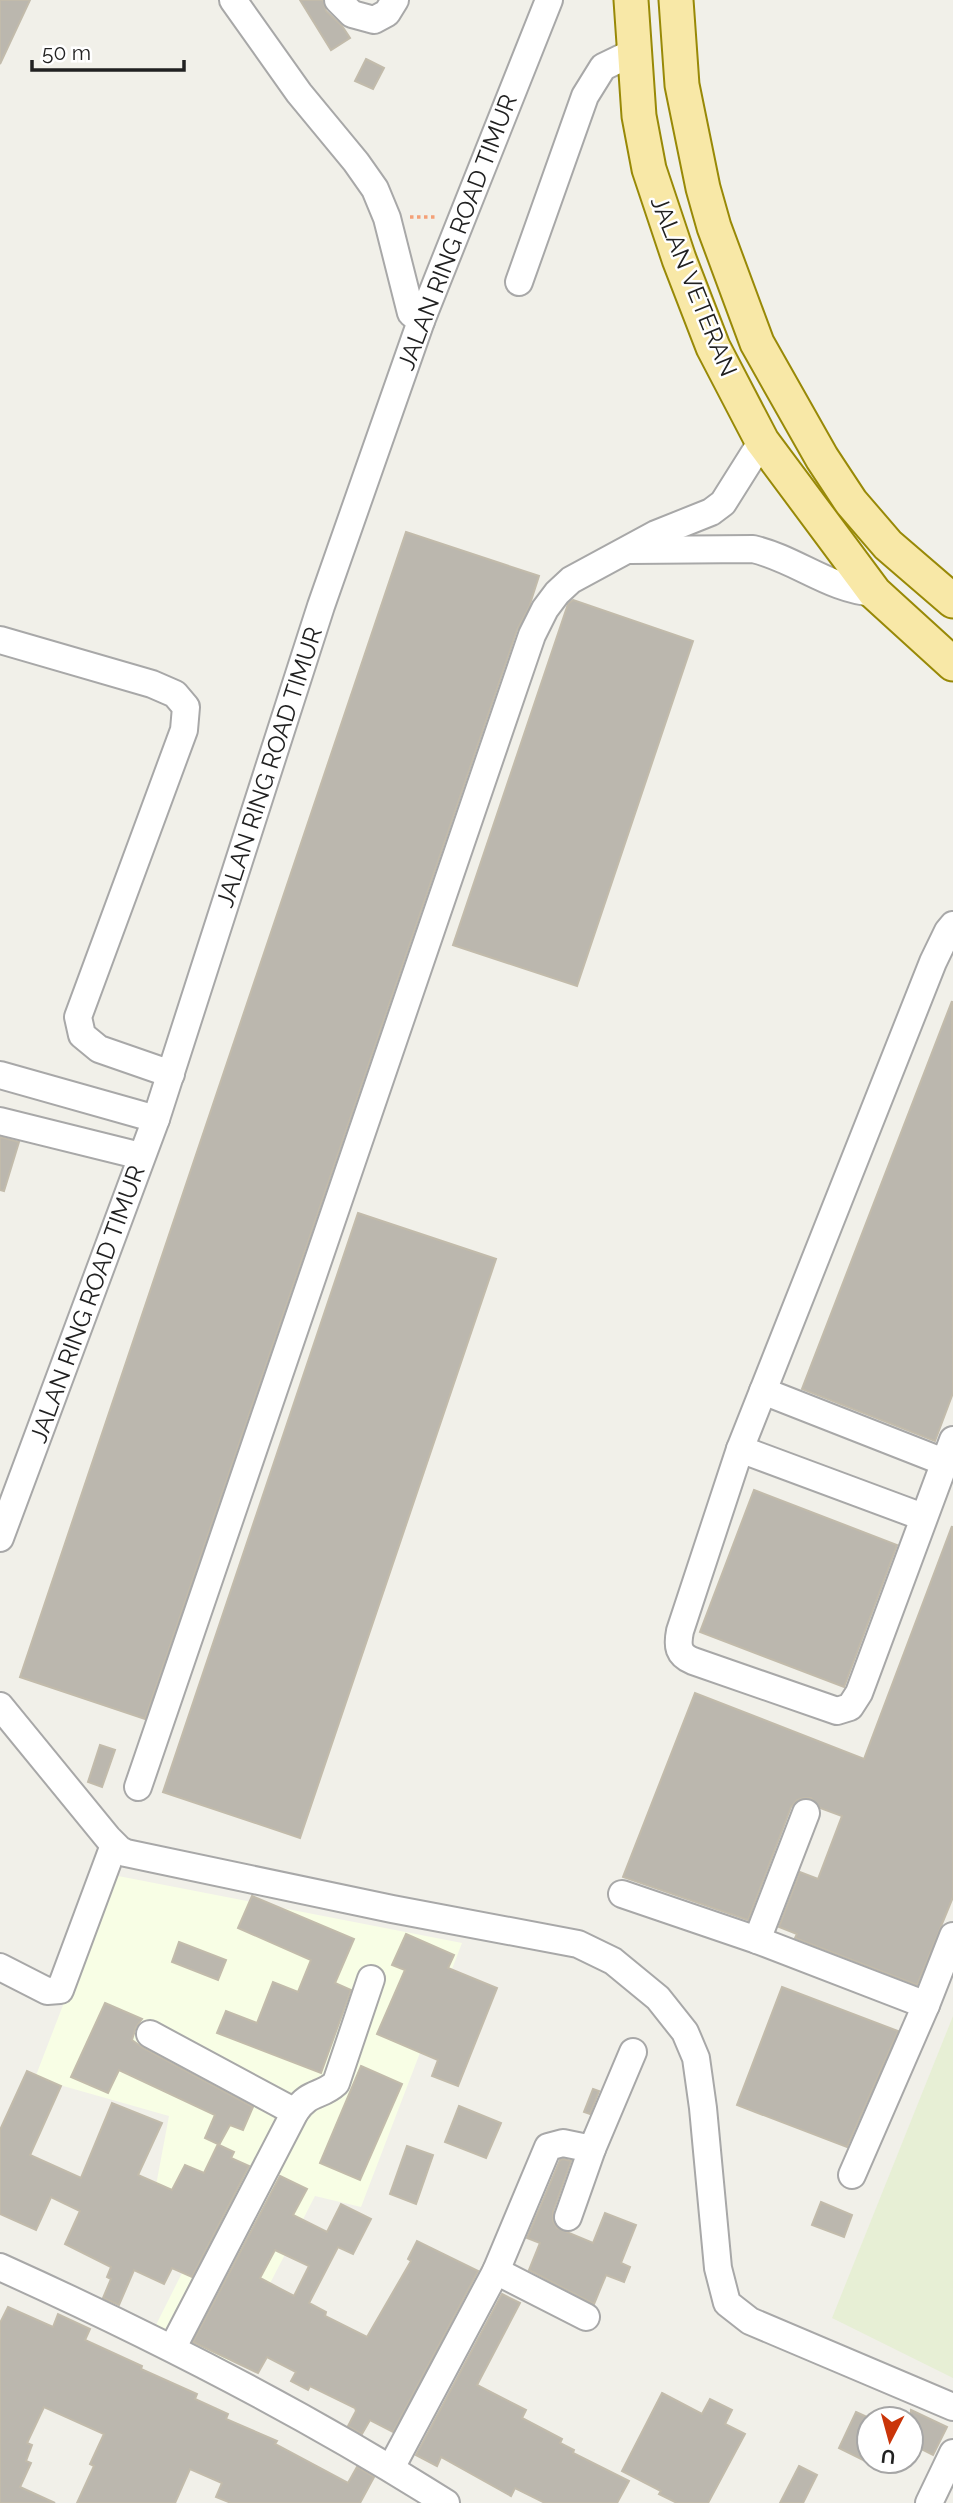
<svg xmlns="http://www.w3.org/2000/svg" width="953" height="2503" font-family="Raleway,sans-serif">
<style>
.education{fill:#f8fee5}
.farmland{fill:#e7efd5}
.building{fill:#bbb7ae;stroke:#c2bbab;stroke-width:2;fill-rule:evenodd}
.lines{fill:none;stroke-linecap:round;stroke-linejoin:round}
.minor-casing{stroke:#a8a8a8;stroke-width:30}
.major-casing{stroke:#988907;stroke-width:37}
.path{stroke:#f4a077;stroke-width:3.5;stroke-dasharray:3.5 3.5;stroke-linecap:butt}
.minor{stroke:#fff;stroke-width:26}
.major{stroke:#f8e8a7;stroke-width:33}
.labels{text-anchor:middle;dominant-baseline:central;stroke-width:5;stroke-linejoin:round;paint-order:stroke}
.street-label{font-size:24px;fill:#212121;stroke:#fff}
</style>
<rect width="100%" height="100%" fill="#f1f0e9"/>
<path class="education" d="M113,1875l349,68 -101,264 -46,-11 -89,173 -75,-34 52,-104 -49,-35 15,-80 -134,-38z"/>
<path class="farmland" d="M953,2016v362l-121,-60z"/>
<g class="building">
<path d="M0,0h30l-30,64z"/>
<path d="M300,0h23l3,11 16,15 8,12 -19,12z"/>
<path d="M366,59l18,9 -11,21 -18,-8z"/>
<path d="M406,532l133,44 -10,31 -12,23 -372,1089 -125,-42z"/>
<path d="M573,600l120,41 -116,345 -124,-41 115,-341z"/>
<path d="M952,1001l1,392 -18,48 -133,-52z"/>
<path d="M0,1137l19,5 -15,49 -4,-1z"/>
<path d="M358,1213l138,46 -196,579 -137,-46z"/>
<path d="M754,1490l143,55 -53,142 -144,-55z"/>
<path d="M952,1526l1,371 -36,88 -122,-47 2,-4 -18,-7 21,-55 18,7 24,-63 -22,-8 -9,-10h-8l-6,2 -6,7 -43,113 -125,-43 72,-184 169,66z"/>
<path d="M100,1745l15,5 -13,37 -14,-5z"/>
<path d="M252,1896l102,43 -19,44 16,7 -30,83 -104,-40 9,-22 31,12 16,-41 25,10 13,-32 -73,-32z"/>
<path d="M406,1934l48,21 -6,13 49,20 -39,98 -26,-10 6,-16 -61,-26 28,-64 -13,-5z"/>
<path d="M179,1942l47,18 -8,20 -46,-18z"/>
<path d="M782,1987l116,44 -51,116 -110,-42z"/>
<path d="M105,2003l37,16 -6,8 -4,13 11,8 110,59 -10,23 -13,-5 -11,20 15,7 -3,6 18,8 -57,111 -20,-9 -8,16 -30,-14 -15,35 -16,-7 8,-19 -4,-2 4,-10 -46,-23 15,-33 -29,-14 -15,33 -36,-16v-84l27,-59 34,15 -31,69 51,23 31,-75 50,20 -24,52 34,15 13,-25 19,8 14,-29 -13,-6 10,-23 -96,-45 -11,23 -37,-16z"/>
<path d="M361,2066l41,18 -42,96 -40,-17z"/>
<path d="M593,2089l6,2 -9,23 -6,-2z"/>
<path d="M459,2106l42,17 -15,35 -41,-16z"/>
<path d="M407,2146l26,9 -17,49 -26,-10z"/>
<path d="M563,2159l8,2 -18,51v9l4,7 36,15 12,-30 31,12 -15,38 9,4 -6,15 -18,-7 -12,29 -65,-34 11,-27 -13,-5 33,-78z"/>
<path d="M280,2176l27,13 -14,26 34,17 14,-28 30,15 -18,35 -15,-7 -29,56 17,9 -1,4 42,21 44,-76 -3,-2 9,-18 61,30 -85,161 -23,-12 -8,14 -14,-8 8,-15 -1,-3 -45,-22 -2,4 -17,-9 5,-9 -29,-15 -9,16 -65,-31zM275,2250l34,16 -15,30 -34,-18z"/>
<path d="M821,2202l31,13 -8,22 -32,-12z"/>
<path d="M502,2294l18,9 -43,82 49,25 -4,8 40,21 -2,4 14,7 -1,3 56,28 -12,22h-72l-30,-15 -4,8 -70,-39 -4,9 -21,-11z"/>
<path d="M8,2307l45,20 5,-13 32,15 -5,11 57,26 -1,3 56,25 -2,5 33,15 -2,5 51,22 -2,3 73,39 9,-16 17,10 -14,26h-129l-15,-6 6,-14 -32,-14 -15,34h-98l17,-37 -4,-2 14,-30 -60,-27 -17,36 5,2 -6,16 5,2 -11,24 35,16h-55v-180z"/>
<path d="M662,2393l40,21 8,-15 22,11 -7,14 20,10 -37,69h-31l-18,-9 2,-3 -39,-20z"/>
<path d="M911,2410l36,17 -14,28 -22,-11z"/>
<path d="M856,2412l13,6v45l-30,-15z"/>
<path d="M799,2466l18,9 -14,28h-23z"/>
</g>
<g class="lines">
<g class="minor-casing">
<g id="minor">
<path d="M233,0l66,93 57,69 19,27 12,29 24,95 10,8"/>
<path d="M338,0l14,14 22,6 13,-7 8,-13"/>
<path d="M519,282l66,-186 18,-29 31,-15"/>
<path d="M630,550l123,-1c43,10 77,41 122,44"/>
<path d="M0,640l152,44 23,10 11,13 -2,23 -106,287 4,18 17,14 72,25"/>
<path d="M953,925l-5,6 -15,31 -193,487 -60,182c-3,15 -2,24 13,30l144,50 13,-4 9,-14 94,-253"/>
<path d="M0,1075l156,44"/>
<path d="M0,1121l141,35"/>
<path d="M763,1391l181,71"/>
<path d="M740,1449l183,68"/>
<path d="M0,1538l156,-419 165,-513 100,-285 128,-321"/>
<path d="M0,1706l108,132 12,12 6,3 266,56 186,35 35,17 45,37 27,34 11,26 7,50 15,160 9,35 23,18 203,86"/>
<path d="M138,1787l394,-1152 13,-26 12,-16 14,-13 85,-46 55,-22 12,-9 39,-62"/>
<path d="M622,1894l135,46 169,65"/>
<path d="M757,1940l49,-127"/>
<path d="M0,1967l47,24 13,-1 54,-145"/>
<path d="M150,2034l145,78"/>
<path d="M852,2175l74,-170 27,-69"/>
<path d="M568,2217l24,-68"/>
<path d="M0,2267c153,69 304,146 446,236"/>
<path d="M496,2271l90,46"/>
<path d="M173,2347l122,-235c14,-21 26,-15 41,-29l35,-104"/>
<path d="M391,2468l105,-197 52,-124 15,-4 29,6 41,-97"/>
<path d="M929,2503l24,-50"/>
</g>
</g>
<g class="major-casing">
<g id="major">
<path d="M631,0l8,116 10,53 30,90 34,88 49,94 113,152 78,71"/>
<path d="M676,0l6,85 21,103 11,39 43,116 65,115 29,44 37,43 65,56"/>
</g>
</g>
<path class="path" d="M410,217h27"/>
<use href="#minor" class="minor"/>
<use href="#major" class="major"/>
</g>
<g class="labels">
<g class="street-label">
<text transform="translate(457 232) rotate(-69)">JALAN RING ROAD TIMUR</text>
<text transform="translate(694 286) rotate(68)">JALAN VETERAN</text>
<text transform="translate(269 767) rotate(-72)">JALAN RING ROAD TIMUR</text>
<text transform="translate(87 1304) rotate(-70)">JALAN RING ROAD TIMUR</text>
</g>
</g>
<g transform="translate(890 2440) rotate(186)"><circle r="33" fill="#ffffff" stroke="#a6a6a6" stroke-width="2"/>
<path d="M0-5L12 26L0 18L-12 26Z" fill="#ca3509"/>
<text y="-10" font-size="19" font-weight="bold" text-anchor="middle" fill="#212121">U</text>
</g>
<path d="M32 60v10h152v-10" fill="none" stroke="#212121" stroke-width="3.5"/>
<text x="42" y="60" font-size="21" fill="#212121" stroke="#ffffff" stroke-width="5" paint-order="stroke">50 m</text>
</svg>
